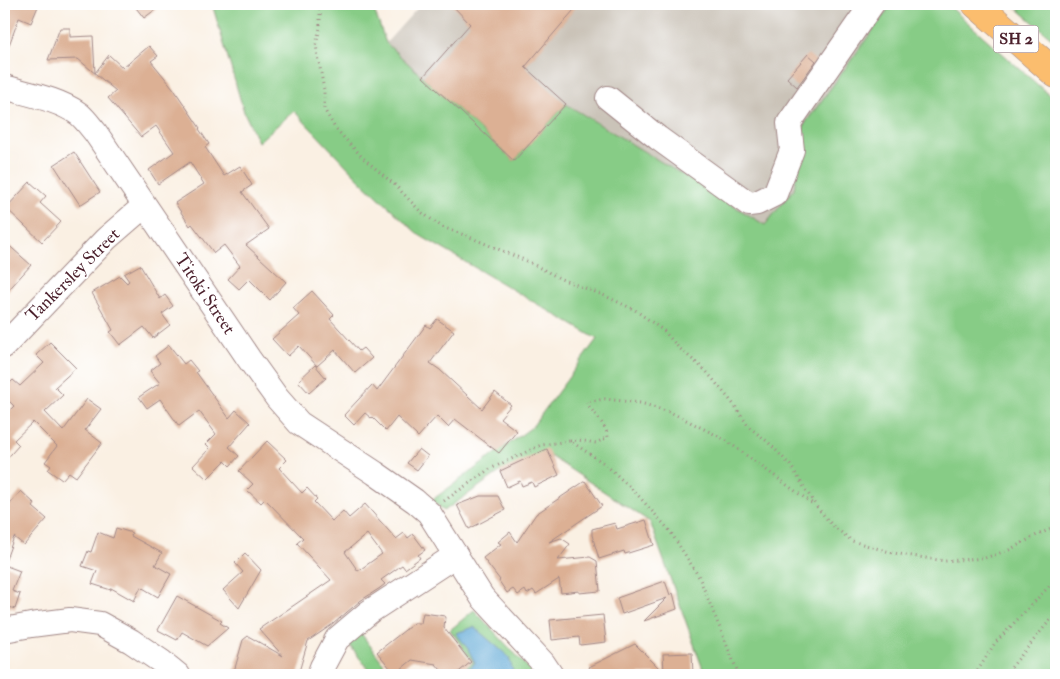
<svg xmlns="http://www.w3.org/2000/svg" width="1060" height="679" font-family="'IM FELL Double Pica',serif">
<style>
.industrial{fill:#cac3b8}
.green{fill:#87cc86;stroke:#687658}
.water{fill:#5ea8d6;stroke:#546480}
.building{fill:#dcb094;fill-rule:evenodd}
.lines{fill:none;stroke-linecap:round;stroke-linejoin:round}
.minor-casing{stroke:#a28887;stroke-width:26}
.highway-casing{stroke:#a28887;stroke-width:29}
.path{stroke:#a28887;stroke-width:3;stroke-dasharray:1 4;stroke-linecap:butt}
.minor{stroke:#fff;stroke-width:24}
.highway{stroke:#fbbd6e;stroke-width:28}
.labels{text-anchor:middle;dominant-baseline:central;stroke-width:4;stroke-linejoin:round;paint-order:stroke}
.shield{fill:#fff;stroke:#80626b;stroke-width:1}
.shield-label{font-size:16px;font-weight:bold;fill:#4a1f2b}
.street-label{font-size:18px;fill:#4a1f2b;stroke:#fff}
</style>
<rect width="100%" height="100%" fill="#fff"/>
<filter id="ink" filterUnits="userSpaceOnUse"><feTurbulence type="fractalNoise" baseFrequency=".02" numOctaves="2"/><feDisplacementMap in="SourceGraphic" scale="10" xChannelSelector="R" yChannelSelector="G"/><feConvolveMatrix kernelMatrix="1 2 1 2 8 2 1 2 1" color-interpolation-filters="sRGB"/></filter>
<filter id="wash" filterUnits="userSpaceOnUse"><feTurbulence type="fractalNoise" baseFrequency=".0096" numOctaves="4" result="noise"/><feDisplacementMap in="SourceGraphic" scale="20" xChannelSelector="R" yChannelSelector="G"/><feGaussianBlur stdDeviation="1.12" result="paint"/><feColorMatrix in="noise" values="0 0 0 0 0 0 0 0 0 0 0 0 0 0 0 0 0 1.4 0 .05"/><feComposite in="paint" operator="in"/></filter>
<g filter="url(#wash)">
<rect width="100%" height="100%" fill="#faf0e3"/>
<path class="industrial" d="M421,4h471l-88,121 -10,64 -29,36 -198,-121 -53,57 -128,-118z"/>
<g class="green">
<path d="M212,4h160l14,39 128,118 52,-57 199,121 29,-36 10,-64 88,-121h55l109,97v574h-351l-55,-153 -100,-66 -50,16 -56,39 -12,-11 100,-73 65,-88 -178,-104 -59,-55 -66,-69 -36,31 -14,-30z"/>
<path d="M1012,4h44v38z"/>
<path d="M474,610l61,65h-78l16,-13 -23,-32z"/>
<path d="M360,632l32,43h-19l-26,-33z"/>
</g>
<path class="water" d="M474,627l35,30 5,18h-53l14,-12 -7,-14 -12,-16z"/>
<g id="blocks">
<g class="building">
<path d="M4,4h35l-8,19 -12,-5 -14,38h-1z"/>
<path d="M133,4h30l-19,14z"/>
<path d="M451,4h128l-54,63 41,37 -52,57 -91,-84 47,-53z"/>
<path d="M60,28h10v9l23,-1 2,37 14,-18 14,13 26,-22 9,10 -7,5 22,27 27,40 -1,1 10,15 -4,3 19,29 16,-10 12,19 -10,7 27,37 -23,16 40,37 -16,18 -21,-21 -10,10 -11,-10 12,-13 -16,-21 -10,8 -22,-29 -2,2 -15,-23 29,-19 -14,-22 -32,22 -9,-14 25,-18 -18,-26 -15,11 -33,-39 8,-7 -38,-32 -30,1z"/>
<path d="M808,54l8,7 -19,26 -10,-9z"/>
<path d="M74,152l26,40 -20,13 -26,-40z"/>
<path d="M30,182l16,14 -6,7 21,19 -19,20 -36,-34z"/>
<path d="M4,241l27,24 -27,30z"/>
<path d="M140,265l20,34 5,-4 8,11 -11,8 8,11 -17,13 -9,-11 -24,18 -10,-13 3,-2 -21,-37 28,-17 7,7 2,-2 -5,-7z"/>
<path d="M312,291l22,24 -4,4 29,32 4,-3 9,10 -17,15 -20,-23 -18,16 -18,-20 -11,10 -16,-17 27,-24 -6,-7z"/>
<path d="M437,319l17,12 -24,32 10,7 42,39 13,-17 16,13 -11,13 17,13 -18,22 -44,-34 -7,8 -11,-11 -19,21 -21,-20 -11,14 -14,-14 -1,1 -6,-5 -11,12 -10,-10 28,-30 5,6 49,-66 4,3z"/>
<path d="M50,342l26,26 -21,19 8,8 -18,17 18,19 24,-32 14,10 -16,21 17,13 -26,34 -7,-5 -7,8 -14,-10 3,-4 -6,-4 12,-16 -24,-24 -19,18 5,5 -15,17v-46l10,-10 -10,-10v-7l9,-9 7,6 24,-23 -8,-8z"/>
<path d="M169,345l15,19 5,-4 9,11 -2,1 33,46 7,-8 14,13 -21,24 10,9 -9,10 -5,-5 -18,18 -14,-13 17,-18 -4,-4 10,-10 -17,-23 -20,15 -19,-27 -13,9 -8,-11 21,-14 -10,-12 10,-8 -5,-7z"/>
<path d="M315,365l11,13 -17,15 -11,-12z"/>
<path d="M267,441l20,19 -8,8 23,25 5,-5 10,11 -3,3 18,19 11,-10 6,7 16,-14 31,35 8,-6 4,5 5,-4 12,16 -7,5 2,3 -15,11 -3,-4 -21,15 4,4 -5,4 -20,13 -27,23 -25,17 -10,34h-65l10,-35 5,-4 35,20 -24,-27 72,-49 -34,-37 6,-5 -38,-39 -4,4 -14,-13 6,-6 -14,-13zM367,534l15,20 -24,17 -13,-19z"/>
<path d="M419,449l9,7 -11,14 -10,-7z"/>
<path d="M547,449l12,26 -25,12 -2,-5 -10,4 -2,-5 -13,6 -7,-16z"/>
<path d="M585,481l17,25 -53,36 12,-4 9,6 -12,16 32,-3 7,4 3,30 -21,2v-2l-18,2 -2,-14 -23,15 -3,-4 -6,4 -2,-4 -7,5 -5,-6 -6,4 -8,-12 1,-1 -17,-22 18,-14 -3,-2 12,-10 7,10 19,-28z"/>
<path d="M21,491l14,13 -2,3 14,12 -23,26 -10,-8 -9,25h-1v-51z"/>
<path d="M480,496h18l7,14 -36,19 -12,-24z"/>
<path d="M646,520l8,25 -29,9 -1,-3 -25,8 -7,-24v-6l23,-6 2,6z"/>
<path d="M116,528l16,5 -1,3 31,17 -7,12 16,9 -13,23 -17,-10 -7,14 -23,-13v2l-19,-6 5,-13 -15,-5 6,-15 3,1 7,-20 15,6z"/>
<path d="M245,553l16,17 -22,38 -16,-18 20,-18 -8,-9z"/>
<path d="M4,565l16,6 -8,20 8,3 -5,15 -9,-3 -2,3z"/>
<path d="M665,581l5,14 3,-2 4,16 -33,12 23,-23 -45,16 -5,-16z"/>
<path d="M177,596l45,25 -2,2 8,5 -21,18 -25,-14 -5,8 -19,-10z"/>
<path d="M423,613l22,3 -1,12 27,34 -16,13h-10l-9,-11 -24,-4 -17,14 -18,-22 37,-29h7z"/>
<path d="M603,615l3,27 -26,3 -1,-8 -27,3 -2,-20z"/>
<path d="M635,644l29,29 -1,-19 29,-1 1,22h-26v-1l-79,1 4,-3 -3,-5z"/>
</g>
</g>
</g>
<g filter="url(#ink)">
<use href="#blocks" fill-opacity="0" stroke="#a28887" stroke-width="1"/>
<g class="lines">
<g class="minor-casing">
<g id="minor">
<path d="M4,87c24,7 54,12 75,27 6,5 11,12 16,18l154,227 28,39 22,25 76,50 40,28 14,12 53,84 61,66 8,12"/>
<path d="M608,98l50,40 91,66 8,-1 18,-9 17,-44 -3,-27 83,-119"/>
<path d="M4,346l102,-107 38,-33"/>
<path d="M4,630l27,-5 39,-5 30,4 31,17 31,21 16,13"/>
<path d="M319,675l3,-8 15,-28 32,-27 87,-57"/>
</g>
</g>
<g class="highway-casing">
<path id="highway" d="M976,4l80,70"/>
</g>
<g class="path">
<path d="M320,4v23l-4,18 8,45v19l11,19 27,29 34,29 25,26 21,15 25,9 62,26 32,17 42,16 32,15 29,21 14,16 28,24 29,35 14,21 19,15 23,24 25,40 16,19 20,16 41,12 52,8 40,-3 24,-8 28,-15 19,-8"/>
<path d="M570,441l8,-1 18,3 12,-6c-2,-13 -15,-24 -22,-35l19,-3 36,4 31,10 52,26 89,65"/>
<path d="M444,501l44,-31 53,-25 29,-4 35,23 30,28 35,39 29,46 40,98"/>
<path d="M975,675l20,-32 61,-64"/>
<path d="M1005,675l51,-62"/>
</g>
<use href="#minor" class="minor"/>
<use href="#highway" class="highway"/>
</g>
</g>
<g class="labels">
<rect class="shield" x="993.5" y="25.5" width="45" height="27" rx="4"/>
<g class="shield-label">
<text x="1016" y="39">SH 2</text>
</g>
<g class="street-label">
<text transform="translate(73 275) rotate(-45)">Tankersley Street</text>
<text transform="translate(205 294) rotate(56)">Titoki Street</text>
</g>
</g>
<rect width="1060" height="679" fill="none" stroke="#fff" stroke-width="20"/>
</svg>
